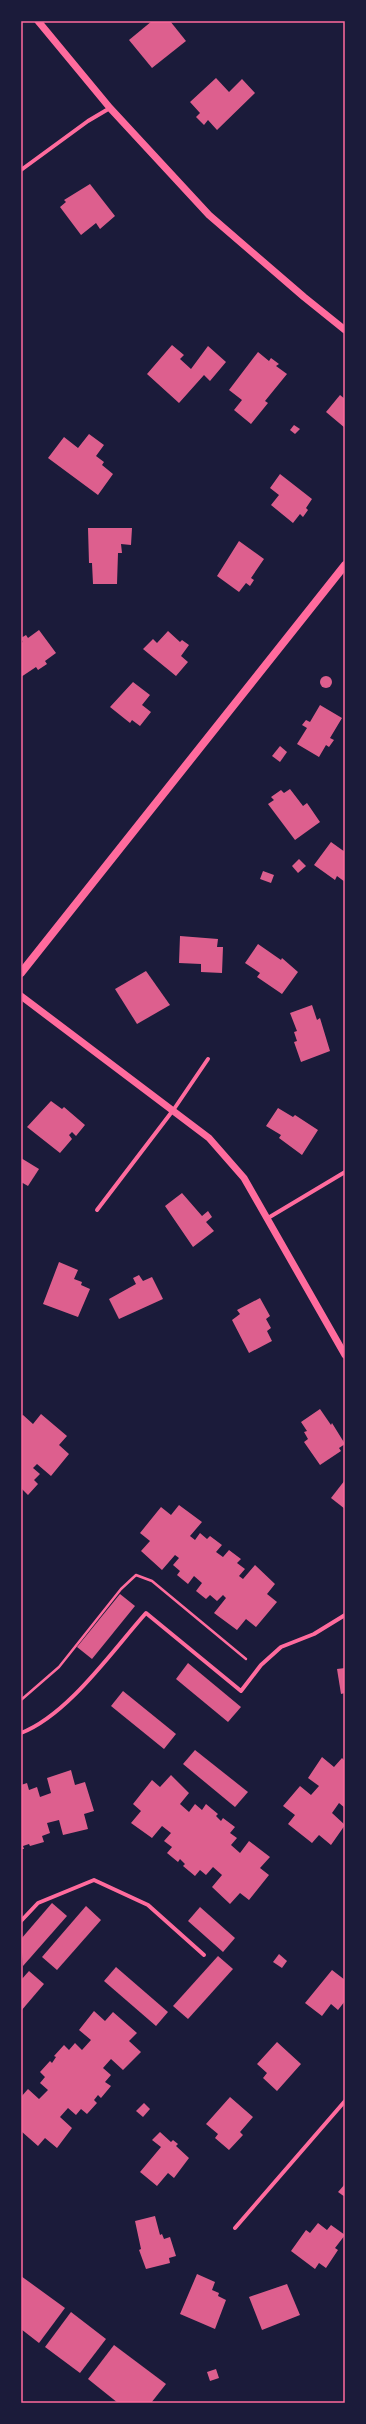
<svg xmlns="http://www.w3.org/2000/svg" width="366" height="2424" font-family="'PT Serif',serif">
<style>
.building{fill:#dd5f8e}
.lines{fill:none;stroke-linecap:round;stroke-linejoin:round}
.path{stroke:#ff6b9d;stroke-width:2.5}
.minor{stroke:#ff6b9d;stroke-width:4}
.tertiary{stroke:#ff6b9d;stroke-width:7}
.secondary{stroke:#ff6b9d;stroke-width:8}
.neatline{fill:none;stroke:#ff6b9d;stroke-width:1.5}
</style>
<rect width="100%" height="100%" fill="#1b1b3a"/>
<g class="building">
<path d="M152,21h18l16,20 -34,27 -23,-28z"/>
<path d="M216,78l13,14 13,-13 13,14 -38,37 -9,-10 -4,5 -8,-8 4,-4 -10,-11z"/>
<path d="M90,184l25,32 -15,13 -4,-6 -15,12 -21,-28 6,-5 -2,-2z"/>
<path d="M172,345l12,10 -4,4 11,10 17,-23 18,16 -16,19 -6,-6 -25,28 -32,-29z"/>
<path d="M258,352l11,9 2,-3 8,6 -3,2 11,8 -22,27 3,2 -17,21 -17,-14 8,-10 -13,-10z"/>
<path d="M340,395l5,4v29l-19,-16z"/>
<path d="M294,425l6,4 -5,5 -5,-4z"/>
<path d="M89,434l15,11 -8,11 8,6 -2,3 11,9 -15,21 -50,-37 16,-21 14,11z"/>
<path d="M280,474l32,25 -6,9 2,2 -5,7 -3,-3 -7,9 -22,-18 8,-10 -9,-7z"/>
<path d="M88,528h44l-1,17 -10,-1 1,9h-4l-1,31h-24l-1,-21h-3z"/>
<path d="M239,541l25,18 -13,19 3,2 -4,6 -4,-3 -7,9 -22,-16z"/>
<path d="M39,630l17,23 -11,8 2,3 -9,6 -2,-3 -15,10v-34l2,-1 -2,-4 5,-3 2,3z"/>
<path d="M168,631l12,11 2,-2 7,5 -8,11 7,6 -12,14 -33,-27 10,-10 4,4z"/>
<circle cx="326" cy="682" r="6"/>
<path d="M133,682l17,13 -8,10 9,7 -11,14 -8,-6 -2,3 -20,-16z"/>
<path d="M320,705l22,13 -12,20 4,2 -5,7 -3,-2 -7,12 -22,-13 10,-16 -5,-3 4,-5 4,2z"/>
<path d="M280,746l7,6 -7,10 -8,-6z"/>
<path d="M290,789l13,17 4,-3 13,19 -25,18 -27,-36 6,-4 -3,-3 10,-7 3,3z"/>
<path d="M331,842l14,10v30l-8,-6 -2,4 -21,-15z"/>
<path d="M299,859l7,7 -8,7 -6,-7z"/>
<path d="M263,871l11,4 -3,8 -11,-4z"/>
<path d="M180,936l38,3 -1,8h6l-1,26 -21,-1v-8l-22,-1z"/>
<path d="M258,944l23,16 1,-2 16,14 -16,22 -25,-17 3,-4 -15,-10z"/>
<path d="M146,971l24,34 -33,19 -22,-35z"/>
<path d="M312,1005l5,15 3,-2 10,33 -29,11 -7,-20 3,-1 -3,-9 3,-1 -7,-18z"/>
<path d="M51,1101l11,8 2,-2 21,18 -9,11 -4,-4 -3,3 3,4 -12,14 -33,-26z"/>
<path d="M278,1108l15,9 2,-2 23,15 -16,25 -23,-17 2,-3 -15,-9z"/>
<path d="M21,1158l18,11 -11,17 -7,-4z"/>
<path d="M182,1193l20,23 6,-5 4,6 -6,5 8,9 -21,16 -28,-41z"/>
<path d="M59,1262l19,8 -4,9 8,3 -1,3 9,4 -12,28 -35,-13z"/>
<path d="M139,1275l4,6 9,-4 11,22 -44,20 -10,-20 27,-15 -3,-6z"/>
<path d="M260,1298l10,18 -4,3 5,9 -4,3 5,10 -23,12 -17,-33 8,-6 -3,-4z"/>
<path d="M320,1409l11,16 1,-2 13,21 -6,4 2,3 -21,14 -16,-23 4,-3 -4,-7 3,-1 -6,-9z"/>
<path d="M41,1414l26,22 -8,9 10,9 -18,22 -14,-12 -4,4 7,6 -6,6 4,4 -10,11 -7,-7v-72l2,-1 10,9z"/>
<path d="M345,1480v29l-14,-11z"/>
<path d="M179,1505l23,17 -12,14 5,4 5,-7 7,6 3,-3 12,9 -6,7 7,5 6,-7 12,9 -4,4 8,6 -6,7 4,3 12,-14 20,19 -8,10 10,8 -21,25 -10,-8 -9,11 -23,-17 12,-15 -3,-3 -6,6 -7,-6 -4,4 -10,-8 6,-8 -8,-7 -6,8 -11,-9 3,-4 -7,-6 6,-7 -4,-3 -13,15 -21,-19 9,-10 -10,-8 21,-26 10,8z"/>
<path d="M120,1594l15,12 -43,53 -15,-12z"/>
<path d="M188,1663l53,44 -13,15 -52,-43z"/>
<path d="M345,1668v25l-4,1 -4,-25z"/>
<path d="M123,1691l53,43 -12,15 -53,-43z"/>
<path d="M195,1750l53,42 -13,15 -52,-43z"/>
<path d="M322,1757l12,10 8,-9 3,3v47l-6,-5 -7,10 13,12 -14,20 -12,-10 -7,8 -24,-19 7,-9 -12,-9 17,-20 11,9 8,-9 -11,-8z"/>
<path d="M71,1770l4,15 10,-3 9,29 -10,3 4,15 -25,6 -4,-15 -12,3 3,10 -8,3 2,6 -14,4 -1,-2 -6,2 1,3h-3v-64l6,-2 2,7 8,-3 3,10 11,-4 -4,-15z"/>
<path d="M171,1775l18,18 -9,11 9,8 6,-8 7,6 4,-6 12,10 -2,2 5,5 2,-3 12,9 -5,6 7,5 -6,7 9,8 9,-12 21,16 -10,11 9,7 -20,25 -9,-7 -10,11 -18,-17 10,-12 -9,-8 -7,8 -6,-5 -5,6 -12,-10 2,-2 -5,-5 -2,3 -11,-9 5,-6 -8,-6 7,-8 -9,-7 -10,12 -21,-15 10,-12 -8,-7 19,-24 8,7z"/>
<path d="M52,1903l15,13 -44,50 -2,-27z"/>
<path d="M86,1906l15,14 -44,50 -15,-13z"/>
<path d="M200,1907l35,31 -12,14 -35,-31z"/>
<path d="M279,1954l8,7 -5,7 -9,-6z"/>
<path d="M218,1956l15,13 -45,50 -15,-13z"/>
<path d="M116,1967l52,45 -12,14 -52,-45z"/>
<path d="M332,1970l13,10v21l-7,9 -7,-6 -9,12 -17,-13z"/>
<path d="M29,1971l15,13 -23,27v-31z"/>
<path d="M94,2011l11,10 8,-9 24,21 -8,8 12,11 -18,18 -12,-11 -8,9 8,7 -6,7 6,4 -10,12 -3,-3 -4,5 3,3 -10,11 -6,-5 -5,6 -8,-7 -8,9 12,11 -15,20 -12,-10 -7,8 -17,-15v-34l7,-8 11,10 9,-9 -8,-7 5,-6 -5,-5 10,-11 2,2 4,-6 -2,-1 10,-11 5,5 6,-7 7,7 9,-10 -12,-10z"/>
<path d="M277,2042l24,22 -24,27 -14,-13 4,-5 -10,-9z"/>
<path d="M230,2097l23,20 -13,15 3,3 -14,15 -14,-12 3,-4 -12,-10z"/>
<path d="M144,2103l6,6 -7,8 -7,-6z"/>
<path d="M160,2132l11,10 2,-2 5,4 -2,2 13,12 -15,20 -6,-5 -11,13 -17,-14 21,-25 -9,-7z"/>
<path d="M345,2184v13l-7,-5z"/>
<path d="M155,2216l5,19 2,-1 2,5 6,-2 6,19 -7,2 1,5 -24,6 -7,-19 2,-1 -6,-28z"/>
<path d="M318,2223l9,7 4,-5 14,10 -10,13 3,2 -12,18 -7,-5 -4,6 -24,-18 15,-21 4,3z"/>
<path d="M197,2274l18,8 -3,8 7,3 -1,3 8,4 -11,29 -35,-15z"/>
<path d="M21,2276l44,32 -26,35 -18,-14z"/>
<path d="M287,2284l13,31 -38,15 -13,-33z"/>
<path d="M71,2312l35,27 -26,34 -35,-26z"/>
<path d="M114,2345l52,39 -15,19h-33l-30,-24z"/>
<path d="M216,2369l3,9 -9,3 -3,-9z"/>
</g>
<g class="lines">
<path class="path" d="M21,1700l38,-33 62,-78 15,-14 16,6 94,78"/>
<g class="minor">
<path d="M21,170l67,-49 22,-13"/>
<path d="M97,1210l77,-101 34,-50"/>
<path d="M268,1218l77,-46"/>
<path d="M21,1733c47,-18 91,-82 125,-120l95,78 20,-26 20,-18 33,-13 31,-19"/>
<path d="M21,1921l17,-18 56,-23 54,25 56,50"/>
<path d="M235,2228l110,-127"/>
</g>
<g class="tertiary">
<path d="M38,21l72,87 99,107 95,82 41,33"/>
<path d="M21,996l188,142 35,40 101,177"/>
</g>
<path class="secondary" d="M21,973l324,-408"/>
</g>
<rect width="366" height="2424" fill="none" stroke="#1b1b3a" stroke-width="44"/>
<rect x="22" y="22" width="322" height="2380" class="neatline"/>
</svg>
